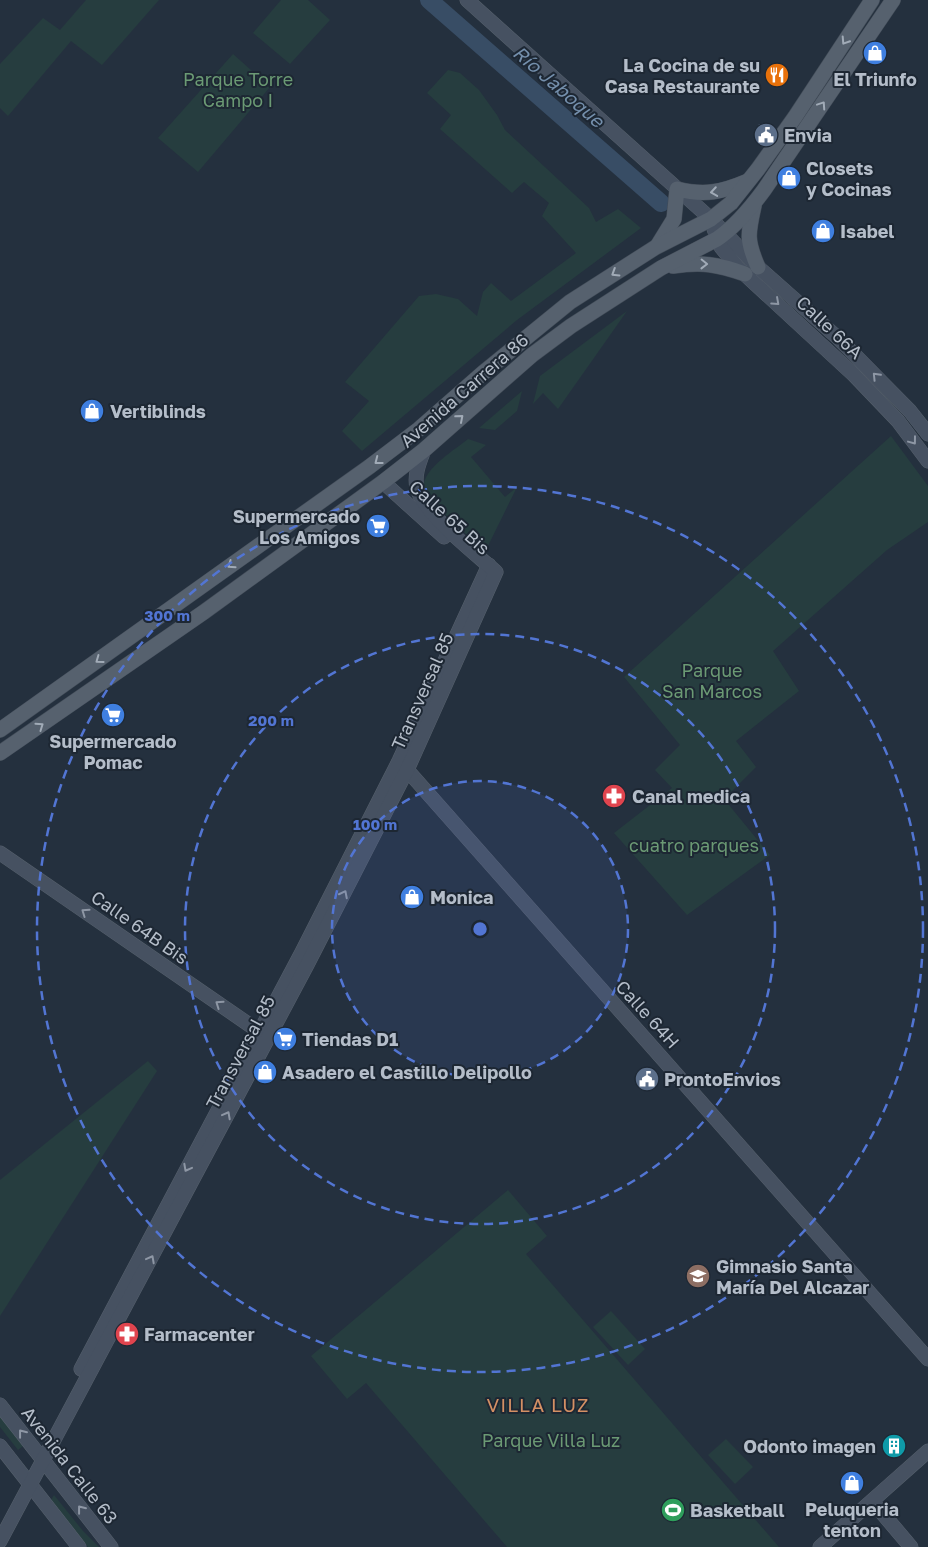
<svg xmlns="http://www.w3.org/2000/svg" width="928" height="1547" font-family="'Golos Text',sans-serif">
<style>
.green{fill:#263d3f}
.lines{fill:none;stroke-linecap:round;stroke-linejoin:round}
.river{stroke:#384d65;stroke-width:18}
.secondary-casing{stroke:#56606c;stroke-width:15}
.primary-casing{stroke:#414b57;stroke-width:16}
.secondary{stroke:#465161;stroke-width:14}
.primary{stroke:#56616e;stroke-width:15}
.oneway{stroke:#a1abb7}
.oneway2{stroke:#8e97a5}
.ring{fill:none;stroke:#5275d3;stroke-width:2.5;stroke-dasharray:9 6}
.labels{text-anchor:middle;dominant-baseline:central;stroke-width:4;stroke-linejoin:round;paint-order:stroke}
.poi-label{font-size:18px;font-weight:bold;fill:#b4bdc9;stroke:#1d2733;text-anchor:start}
.park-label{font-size:18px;fill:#6b9a74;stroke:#1d2733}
.street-label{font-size:18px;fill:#b4bdc9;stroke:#1d2733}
.water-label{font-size:19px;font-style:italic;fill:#748fac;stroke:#1d2733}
.neighbourhood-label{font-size:19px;letter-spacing:1px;fill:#d49064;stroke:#1d2733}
.centre{fill:#5275d3;stroke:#1d2733;stroke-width:2.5}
.ring-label{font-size:15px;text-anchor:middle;font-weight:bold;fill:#5275d3;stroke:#1d2733;stroke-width:4;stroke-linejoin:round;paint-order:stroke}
</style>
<rect width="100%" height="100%" fill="#24303e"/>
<g class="green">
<path d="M86,0h73l-57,65 -31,-24 -63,75 -8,-8v-44l43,-46 17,12z"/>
<path d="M281,0h27l22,20 -40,44 -37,-31z"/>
<path d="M233,54l37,33 -72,85 -40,-34z"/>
<path d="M448,70l12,3 19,17 18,25 8,15 84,78 7,14 22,-13 23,19 -124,92 -155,131 -20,-20 27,-30 -24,-19 74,-86 17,-2 22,5 19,17 6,-24 8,-9 20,18 65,-48 -34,-37 7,-13 -25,-21 -12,11 -72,-64 11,-14 -24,-22z"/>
<path d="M627,311l-69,98 -15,-16 -10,11 7,-28z"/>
<path d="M522,391l-5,20 -22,19 -16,-2z"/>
<path d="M891,436l37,50v36l-41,28 -114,101 26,40 -63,50 20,26 -32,32 46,56 -83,60 -73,-82 58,-45 -17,-18 25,-25 -56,-68z"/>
<path d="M468,439l18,6 -15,12 34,40 12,-10 -32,65 -56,-53c-1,-4 -4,-8 -5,-11 -3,-18 32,-39 44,-49z"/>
<path d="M148,1061l9,10 -157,245v-136z"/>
<path d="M508,1190l39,46 -21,18 253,293h-272l-141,-164 -19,16 -36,-43z"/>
<path d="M611,1311l34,38 -17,16 -35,-38z"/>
<path d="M0,1416l23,30 -5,4 -18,-23z"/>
<path d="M726,1439l27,28 -18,17 -27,-29z"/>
<path d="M54,1495l29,36 16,16h-11l-37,-47z"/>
</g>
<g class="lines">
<path class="river" d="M429,0l232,203"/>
<g class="secondary-casing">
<g id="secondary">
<path d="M467,0l244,219 47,48 80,71 72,73 18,23"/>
<path d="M714,229l7,18 17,21 116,107 44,46 30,40"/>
<path d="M383,482l61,55"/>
<path d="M401,763l527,596"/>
<path d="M0,853l254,175 5,4 3,7"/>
<path d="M81,1369l221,-417 97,-191 90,-196"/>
<path d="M0,1405l111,142"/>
<path d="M0,1446l79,101"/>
<path d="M872,1501l39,46"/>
<path d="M0,1541l307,-576 100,-195 89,-198c-20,-18 -73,-59 -79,-84 -3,-13 2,-25 7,-38"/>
<path d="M820,1547l108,-96"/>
</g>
</g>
<g class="primary-casing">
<g id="primary">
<path d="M754,206c-6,27 -8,34 4,61"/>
<path d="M658,245l16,-26 3,-30c28,7 45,3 71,-8"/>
<path d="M673,266c29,-4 44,-2 72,8"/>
<path d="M0,730l369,-263 50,-38 65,-57 86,-70 86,-55 55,-28 20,-16 27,-34 37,-52 77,-117"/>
<path d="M0,753l204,-141 179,-130 41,-32 108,-95 39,-29 90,-58 56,-29c19,-13 33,-30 47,-49l129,-190"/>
</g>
</g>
<use href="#secondary" class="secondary"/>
<use href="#primary" class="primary"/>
</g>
<defs><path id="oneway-chevron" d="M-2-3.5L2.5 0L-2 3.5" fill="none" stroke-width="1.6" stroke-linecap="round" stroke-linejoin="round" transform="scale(1.25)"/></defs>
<g class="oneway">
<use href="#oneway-chevron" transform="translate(845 41) rotate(123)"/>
<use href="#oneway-chevron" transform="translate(822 105) rotate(-56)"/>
<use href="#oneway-chevron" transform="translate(714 192) rotate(171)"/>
<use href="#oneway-chevron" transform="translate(704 264) rotate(1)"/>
<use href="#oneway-chevron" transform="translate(615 273) rotate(148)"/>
<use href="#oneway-chevron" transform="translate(460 418) rotate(-41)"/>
<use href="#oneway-chevron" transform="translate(378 461) rotate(142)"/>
<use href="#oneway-chevron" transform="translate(231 565) rotate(145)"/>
<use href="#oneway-chevron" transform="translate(99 660) rotate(144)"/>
<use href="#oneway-chevron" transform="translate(40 726) rotate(-35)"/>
</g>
<g class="oneway2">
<use href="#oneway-chevron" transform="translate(776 302) rotate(42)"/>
<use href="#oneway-chevron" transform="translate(876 376) rotate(-134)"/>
<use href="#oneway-chevron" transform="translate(913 441) rotate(53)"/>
<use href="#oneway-chevron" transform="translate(344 894) rotate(-63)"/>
<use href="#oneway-chevron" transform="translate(85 912) rotate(-145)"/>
<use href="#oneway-chevron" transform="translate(219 1004) rotate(-145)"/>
<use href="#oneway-chevron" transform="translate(227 1115) rotate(-62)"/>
<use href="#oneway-chevron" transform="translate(187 1168) rotate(118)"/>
<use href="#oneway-chevron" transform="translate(151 1259) rotate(-62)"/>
<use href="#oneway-chevron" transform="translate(22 1433) rotate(-128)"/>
<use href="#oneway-chevron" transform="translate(81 1509) rotate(-128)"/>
</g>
<circle cx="480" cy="929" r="148" fill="#5275d3" fill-opacity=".12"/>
<g class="ring">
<circle cx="480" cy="929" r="148"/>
<circle cx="480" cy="929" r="295"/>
<circle cx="480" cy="929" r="443"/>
</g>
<defs>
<g id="shop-disc" transform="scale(1.25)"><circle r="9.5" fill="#3f7fe0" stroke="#1d2733"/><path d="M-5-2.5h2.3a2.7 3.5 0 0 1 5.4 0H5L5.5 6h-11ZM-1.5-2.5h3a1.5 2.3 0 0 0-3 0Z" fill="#fff"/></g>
<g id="restaurant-disc" transform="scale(1.25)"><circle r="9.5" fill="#e8710a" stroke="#1d2733"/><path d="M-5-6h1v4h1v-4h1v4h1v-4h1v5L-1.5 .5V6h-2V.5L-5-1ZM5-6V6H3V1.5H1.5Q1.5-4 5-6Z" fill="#fff"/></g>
<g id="civic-disc" transform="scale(1.25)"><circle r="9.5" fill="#5c6f8a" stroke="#1d2733"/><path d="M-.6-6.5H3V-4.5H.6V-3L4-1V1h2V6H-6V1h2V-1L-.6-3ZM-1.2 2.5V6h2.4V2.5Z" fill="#fff"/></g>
<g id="supermarket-disc" transform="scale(1.25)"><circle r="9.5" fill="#3f7fe0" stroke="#1d2733"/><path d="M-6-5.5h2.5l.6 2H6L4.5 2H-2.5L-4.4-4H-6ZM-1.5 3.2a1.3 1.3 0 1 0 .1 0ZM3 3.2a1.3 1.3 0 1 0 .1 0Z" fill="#fff"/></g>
<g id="pharmacy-disc" transform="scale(1.25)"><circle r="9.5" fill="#e0444e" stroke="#1d2733"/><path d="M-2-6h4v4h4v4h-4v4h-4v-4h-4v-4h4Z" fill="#fff"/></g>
<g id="school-disc" transform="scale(1.25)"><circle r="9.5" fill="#8d6e63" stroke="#1d2733"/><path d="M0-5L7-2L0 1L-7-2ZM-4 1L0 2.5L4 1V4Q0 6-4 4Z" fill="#fff"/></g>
<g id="building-disc" transform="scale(1.25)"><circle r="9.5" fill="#0f9aa8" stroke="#1d2733"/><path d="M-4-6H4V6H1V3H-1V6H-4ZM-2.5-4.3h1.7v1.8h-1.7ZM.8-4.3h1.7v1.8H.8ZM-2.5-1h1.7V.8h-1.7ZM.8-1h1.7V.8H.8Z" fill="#fff"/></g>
<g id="stadium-disc" transform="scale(1.25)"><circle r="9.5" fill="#2e9e5b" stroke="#1d2733"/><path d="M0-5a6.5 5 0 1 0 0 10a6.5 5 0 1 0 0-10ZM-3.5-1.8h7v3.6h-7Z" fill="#fff"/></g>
</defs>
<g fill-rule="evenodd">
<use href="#shop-disc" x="875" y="53"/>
<use href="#restaurant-disc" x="777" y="75"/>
<use href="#civic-disc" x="766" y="135"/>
<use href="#shop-disc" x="789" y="178"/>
<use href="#shop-disc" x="823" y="231"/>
<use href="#shop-disc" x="92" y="411"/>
<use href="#supermarket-disc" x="378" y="526"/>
<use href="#supermarket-disc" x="113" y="715"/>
<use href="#pharmacy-disc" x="614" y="796"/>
<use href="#shop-disc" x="412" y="897"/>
<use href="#supermarket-disc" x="285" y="1039"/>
<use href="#shop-disc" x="265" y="1072"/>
<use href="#civic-disc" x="647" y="1079"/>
<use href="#school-disc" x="698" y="1276"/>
<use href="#pharmacy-disc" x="127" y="1334"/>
<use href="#building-disc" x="894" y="1446"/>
<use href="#shop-disc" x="852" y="1483"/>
<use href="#stadium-disc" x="673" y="1510"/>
</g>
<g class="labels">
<g class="poi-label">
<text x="760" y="65" text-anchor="end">La Cocina de su<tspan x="760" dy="21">Casa Restaurante</tspan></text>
<text x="875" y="79" text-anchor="middle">El Triunfo</text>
<text x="784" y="135">Envia</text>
<text x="806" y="168">Closets<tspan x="806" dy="21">y Cocinas</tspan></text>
<text x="840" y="231">Isabel</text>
<text x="110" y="411">Vertiblinds</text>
<text x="360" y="516" text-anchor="end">Supermercado<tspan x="360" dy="21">Los Amigos</tspan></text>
<text x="113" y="741" text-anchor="middle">Supermercado<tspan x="113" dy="21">Pomac</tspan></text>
<text x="632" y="796">Canal medica</text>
<text x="430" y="897">Monica</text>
<text x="302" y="1039">Tiendas D1</text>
<text x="282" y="1072">Asadero el Castillo Delipollo</text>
<text x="664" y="1079">ProntoEnvios</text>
<text x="716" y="1266">Gimnasio Santa<tspan x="716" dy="21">María Del Alcazar</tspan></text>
<text x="144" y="1334">Farmacenter</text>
<text x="876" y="1446" text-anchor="end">Odonto imagen</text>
<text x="852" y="1509" text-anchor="middle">Peluqueria<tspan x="852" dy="21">tenton</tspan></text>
<text x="690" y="1510">Basketball</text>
</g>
<g class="park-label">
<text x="238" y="79">Parque Torre<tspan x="238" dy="21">Campo I</tspan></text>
<text x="712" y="670">Parque<tspan x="712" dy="21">San Marcos</tspan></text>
<text x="694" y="845">cuatro parques</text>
<text x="551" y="1440">Parque Villa Luz</text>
</g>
<g class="street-label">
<text transform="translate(830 327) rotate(43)">Calle 66A</text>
<text transform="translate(464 390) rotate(-41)">Avenida Carrera 86</text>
<text transform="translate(450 517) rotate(42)">Calle 65 Bis</text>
<text transform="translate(422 691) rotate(-66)">Transversal 85</text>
<text transform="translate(140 927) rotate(35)">Calle 64B Bis</text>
<text transform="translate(648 1014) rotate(48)">Calle 64H</text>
<text transform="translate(240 1052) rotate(-62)">Transversal 85</text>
<text transform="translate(70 1465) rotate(52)">Avenida Calle 63</text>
</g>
<g class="water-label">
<text transform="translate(559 86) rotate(41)">Río Jaboque</text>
</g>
<g class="neighbourhood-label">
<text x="538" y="1404">VILLA LUZ</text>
</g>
</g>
<circle cx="480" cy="929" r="8" class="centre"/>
<g class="ring-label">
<text x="167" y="621">300 m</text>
<text x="271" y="726">200 m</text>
<text x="375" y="830">100 m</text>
</g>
</svg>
